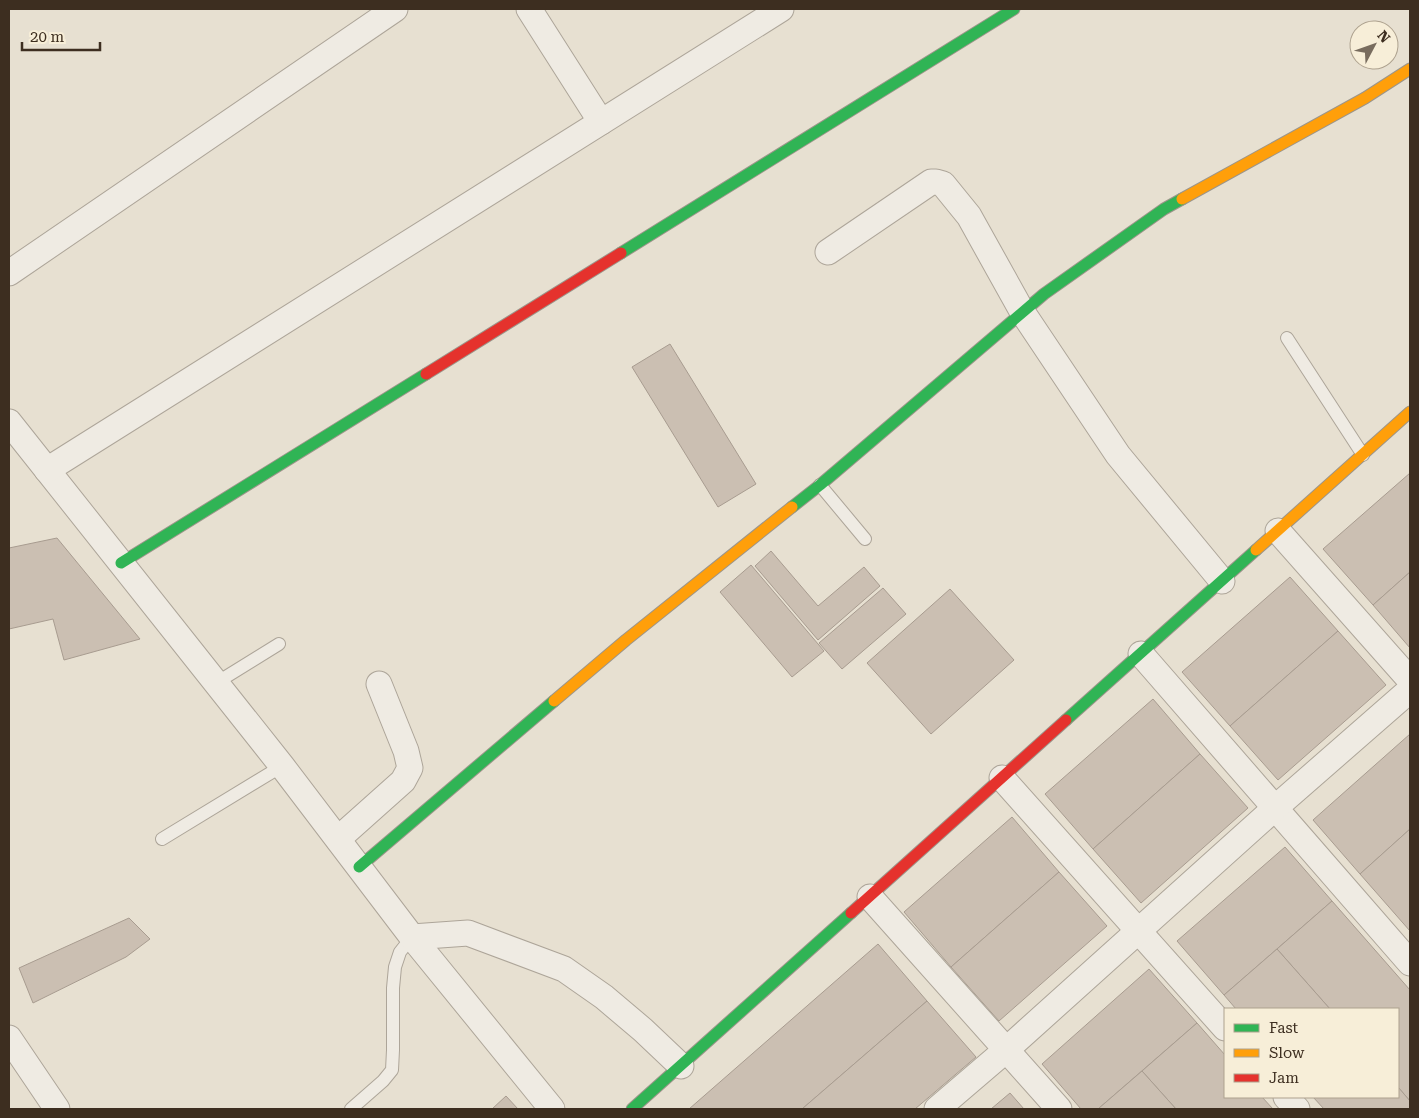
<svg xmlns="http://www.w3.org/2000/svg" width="1419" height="1118" font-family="'Roboto Serif',serif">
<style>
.building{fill:#cbbfb2;stroke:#a89c90}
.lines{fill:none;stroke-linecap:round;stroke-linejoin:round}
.lane-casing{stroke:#ada599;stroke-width:14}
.street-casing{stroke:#ada599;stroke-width:27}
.fast-casing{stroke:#9c958a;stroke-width:13}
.slow-casing{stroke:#9c958a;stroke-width:13}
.jam-casing{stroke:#9c958a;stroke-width:13}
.lane{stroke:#efebe3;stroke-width:12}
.street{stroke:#efebe3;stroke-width:25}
.fast{stroke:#30b455;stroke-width:11}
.slow{stroke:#ff9f0a;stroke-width:11}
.jam{stroke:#e5322d;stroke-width:11}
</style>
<rect width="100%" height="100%" fill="#e7e0d1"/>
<g class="building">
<path d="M670,344l86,140 -38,23 -86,-140z"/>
<path d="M1410,473v99l-37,33 -50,-56z"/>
<path d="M57,538l83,101 -76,21 -11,-41 -44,10v-81z"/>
<path d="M771,551l47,55 46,-39 16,19 -62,54 -63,-74z"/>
<path d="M751,565l73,86 -32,26 -72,-85z"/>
<path d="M1410,572v76l-37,-43z"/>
<path d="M1290,577l48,54 -108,95 -48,-54z"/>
<path d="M883,588l23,26 -64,55 -23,-26z"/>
<path d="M950,589l64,71 -83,74 -64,-71z"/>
<path d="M1338,631l48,54 -108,95 -48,-54z"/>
<path d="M1153,699l47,55 -107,95 -48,-55z"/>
<path d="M1410,734v95l-50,45 -47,-54z"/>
<path d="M1200,754l48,54 -107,95 -48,-54z"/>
<path d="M1012,817l47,55 -108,95 -47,-55z"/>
<path d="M1410,829v102l-50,-57z"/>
<path d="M1285,847l47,54 -108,94 -47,-54z"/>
<path d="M1059,872l48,54 -108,95 -48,-54z"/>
<path d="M1332,901l78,89v111l-12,-14v-78h-68l-53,-60z"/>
<path d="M129,918l21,21 -24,18 -93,46 -14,-35z"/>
<path d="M878,944l49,57 -125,108h-113z"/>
<path d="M1277,949l53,60h-94l-12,-14z"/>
<path d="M1149,969l48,54 -99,86h-17l-39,-45z"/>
<path d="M927,1001l49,56 -61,52h-113z"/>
<path d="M1197,1023l28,32v42h37l11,12h-97l-34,-38z"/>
<path d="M1142,1071l34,38h-78z"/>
<path d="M1398,1087l12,14v8h-86l-11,-12h85z"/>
<path d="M1010,1093l14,16h-33z"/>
<path d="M506,1096l12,13h-26z"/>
</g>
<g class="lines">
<g class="lane-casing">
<g id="lane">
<path d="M1287,338l76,117"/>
<path d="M820,485l45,54"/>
<path d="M216,683l63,-39"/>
<path d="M162,839l120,-73"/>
<path d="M351,1109l32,-28 9,-11 1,-20v-62l2,-21 5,-15 12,-15"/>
</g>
</g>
<g class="street-casing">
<g id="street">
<path d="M529,9l72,113"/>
<path d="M828,252l103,-70h5l7,2 26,32 54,97 95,142 104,126"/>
<path d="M9,273l386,-264"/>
<path d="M9,422l273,344 130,171 140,172"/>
<path d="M47,470l734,-461"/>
<path d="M1278,531l132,149"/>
<path d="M1141,654l269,309"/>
<path d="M1002,778l223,250"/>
<path d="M338,839l65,-58 7,-13 -4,-17 -27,-67"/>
<path d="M870,897l189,212"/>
<path d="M412,937l56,-4 96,36 40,28 39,33 38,36"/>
<path d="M9,1038l48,71"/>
<path d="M1286,1097l11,12"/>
<path d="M937,1109l69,-59 269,-242 135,-118"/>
</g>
</g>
<g class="fast-casing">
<g id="fast">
<path d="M621,253l393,-244"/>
<path d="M792,507l28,-22 224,-191 120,-85 18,-10"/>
<path d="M121,563l305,-189"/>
<path d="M1066,720l190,-170"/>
<path d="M359,867l195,-166"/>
<path d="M632,1109l219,-196"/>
</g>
</g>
<g class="slow-casing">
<g id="slow">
<path d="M1182,199l183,-101 45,-29"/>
<path d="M1256,550l154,-138"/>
<path d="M554,701l72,-61 166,-133"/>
</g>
</g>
<g class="jam-casing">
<g id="jam">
<path d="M426,374l195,-121"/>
<path d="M851,913l215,-193"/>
</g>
</g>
<use href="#lane" class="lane"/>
<use href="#street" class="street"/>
<use href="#fast" class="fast"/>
<use href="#slow" class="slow"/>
<use href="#jam" class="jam"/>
</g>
<rect width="1419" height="1118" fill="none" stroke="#3d2e20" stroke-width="20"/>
<rect x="1224" y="1008" width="175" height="90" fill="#f7eed8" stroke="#ada18e"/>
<rect x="1234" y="1024" width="25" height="8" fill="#30b455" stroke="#ada18e"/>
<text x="1269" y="1033" font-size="15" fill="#3d2e20">Fast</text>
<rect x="1234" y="1049" width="25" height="8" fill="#ff9f0a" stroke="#ada18e"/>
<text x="1269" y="1058" font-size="15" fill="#3d2e20">Slow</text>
<rect x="1234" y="1074" width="25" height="8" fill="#e5322d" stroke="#ada18e"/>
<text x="1269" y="1083" font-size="15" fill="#3d2e20">Jam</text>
<g transform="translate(1374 45) rotate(49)"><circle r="24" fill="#f7eed8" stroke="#ada18e"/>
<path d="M0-4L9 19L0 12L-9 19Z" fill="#786c5e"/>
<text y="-8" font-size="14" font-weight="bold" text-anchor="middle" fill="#3d2e20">N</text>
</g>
<path d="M22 42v8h78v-8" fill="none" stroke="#3d2e20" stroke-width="2.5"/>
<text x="30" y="42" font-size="15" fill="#3d2e20" stroke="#f7eed8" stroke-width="4" paint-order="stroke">20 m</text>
</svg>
